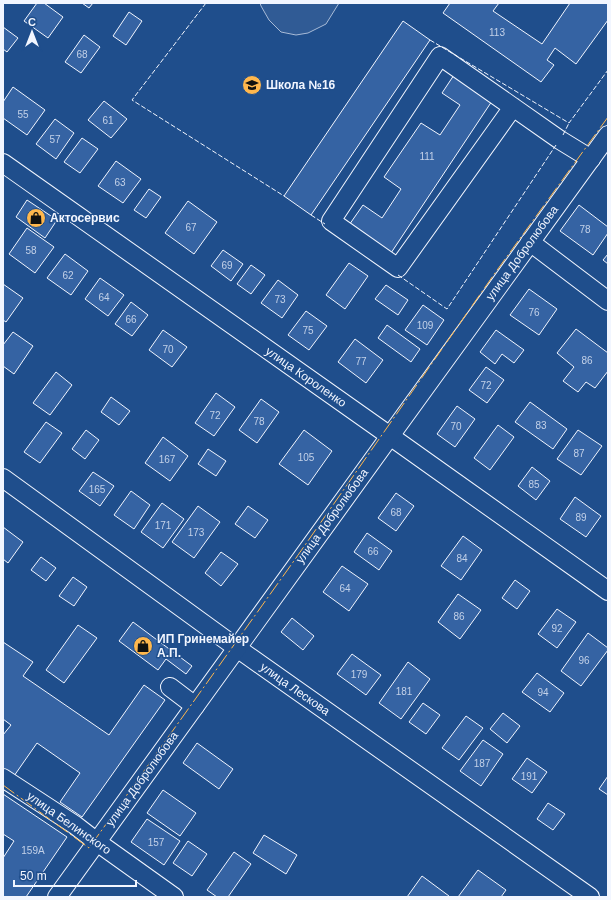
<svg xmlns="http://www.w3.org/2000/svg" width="611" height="900" font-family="Arial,sans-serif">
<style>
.built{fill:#305b95;stroke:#a8bbd7}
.building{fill:#3563a3;stroke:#f2f6ff}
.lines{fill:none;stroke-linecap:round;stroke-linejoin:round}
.minor-casing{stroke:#f2f6ff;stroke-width:20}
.minor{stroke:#1f4e8c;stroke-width:18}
.fence{stroke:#f2f6ff;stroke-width:1;stroke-dasharray:5 2;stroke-linecap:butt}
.power{stroke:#ffb74d;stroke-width:1;stroke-dasharray:14 3 2 3;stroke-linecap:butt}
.labels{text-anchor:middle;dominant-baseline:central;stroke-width:3;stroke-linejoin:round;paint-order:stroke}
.number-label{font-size:10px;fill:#c3d1e8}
.poi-label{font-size:12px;font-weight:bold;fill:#f2f6ff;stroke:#1f4e8c;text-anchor:start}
.street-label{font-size:12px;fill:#f2f6ff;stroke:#1f4e8c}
</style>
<rect width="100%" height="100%" fill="#1f4e8c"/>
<path class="built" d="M260,3h79l-13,21 -18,9 -12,2 -15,-3 -12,-12 -8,-14z"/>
<g class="building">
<path d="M37,3h7l19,14 -15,21 -24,-17z"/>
<path d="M82,3h11l-4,5z"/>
<path d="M450,3h49l-6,8 49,33 28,-41h38v17l-32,44 -21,-16 -8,12 7,5 -13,17 -98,-69z"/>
<path d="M129,12l13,9 -16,24 -13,-9z"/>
<path d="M403,21l27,19 -119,175 -27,-19z"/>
<path d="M3,27l15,11 -11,14 -4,-3z"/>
<path d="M84,35l16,12 -19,26 -16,-11z"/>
<path d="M456,72l38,26 -105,158 -42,-28 16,-23 19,13 19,-29 -17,-12 37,-54 19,12 20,-30 -18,-12z"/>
<path d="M13,87l32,23 -18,25 -24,-17v-16z"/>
<path d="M104,101l23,18 -16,19 -23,-18z"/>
<path d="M55,119l19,14 -18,26 -20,-15z"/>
<path d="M82,138l16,11 -18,24 -16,-11z"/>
<path d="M116,161l25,18 -18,24 -25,-17z"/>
<path d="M149,189l12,8 -15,21 -12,-8z"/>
<path d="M27,200l30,20 -12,18 -29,-21z"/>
<path d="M188,201l29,21 -23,32 -29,-21z"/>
<path d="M579,205l29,22v6l-15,22 -33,-24z"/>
<path d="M27,228l27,19 -19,26 -26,-19z"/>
<path d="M223,250l20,14 -12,17 -20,-15z"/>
<path d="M65,254l23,17 -17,24 -24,-17z"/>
<path d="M608,254v10l-5,-4z"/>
<path d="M349,263l19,13 -23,33 -19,-14z"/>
<path d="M251,265l14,10 -14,19 -14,-10z"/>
<path d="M100,278l24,17 -16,21 -23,-17z"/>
<path d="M278,280l20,15 -16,23 -21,-15z"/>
<path d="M3,284l20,14 -17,24 -3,-2z"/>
<path d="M386,285l22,15 -10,15 -23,-16z"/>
<path d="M529,289l28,20 -18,26 -29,-20z"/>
<path d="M131,302l17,13 -16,21 -17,-12z"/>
<path d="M423,305l21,15 -17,25 -22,-15z"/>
<path d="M306,311l21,15 -18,24 -21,-15z"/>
<path d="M387,325l33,24 -9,13 -33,-24z"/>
<path d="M576,329l32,24v18l-13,17 -9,-6 -8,10 -15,-11 11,-14 -17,-14z"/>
<path d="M163,330l24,17 -15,20 -23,-17z"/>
<path d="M496,330l28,20 -10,13 -12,-9 -7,10 -15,-12z"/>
<path d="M13,332l20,14 -19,28 -11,-8v-21z"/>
<path d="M355,339l28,21 -17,23 -28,-21z"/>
<path d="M486,367l18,13 -17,23 -18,-13z"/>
<path d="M56,372l16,13 -22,30 -17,-12z"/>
<path d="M216,393l19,14 -21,29 -19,-13z"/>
<path d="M111,397l19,14 -11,14 -18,-13z"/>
<path d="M261,399l18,13 -22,31 -18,-13z"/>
<path d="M530,402l37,27 -14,20 -38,-27z"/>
<path d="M457,406l18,13 -20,28 -18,-13z"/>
<path d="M46,422l16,11 -22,30 -16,-11z"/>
<path d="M498,425l16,12 -24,33 -16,-12z"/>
<path d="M86,430l13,10 -14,19 -13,-10z"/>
<path d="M304,430l28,21 -24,34 -29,-21z"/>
<path d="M578,430l24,16 -21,29 -24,-16z"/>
<path d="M163,437l25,19 -18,25 -25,-18z"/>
<path d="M208,449l18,12 -10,15 -18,-12z"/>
<path d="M532,467l18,14 -14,19 -18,-14z"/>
<path d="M93,472l21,14 -14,20 -21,-15z"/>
<path d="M131,491l19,14 -16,24 -20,-14z"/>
<path d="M396,493l18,13 -18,25 -18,-13z"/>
<path d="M575,497l26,19 -15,21 -26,-18z"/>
<path d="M162,503l22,16 -21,29 -22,-16z"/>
<path d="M198,506l22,16 -26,36 -22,-16z"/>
<path d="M248,506l20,14 -13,18 -20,-14z"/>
<path d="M3,527l20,15 -15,21 -5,-4z"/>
<path d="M367,533l25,18 -13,19 -25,-18z"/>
<path d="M463,536l19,14 -21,30 -20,-14z"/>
<path d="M221,552l17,12 -17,22 -16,-13z"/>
<path d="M41,557l15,11 -10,13 -15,-11z"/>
<path d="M342,566l26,18 -19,27 -26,-19z"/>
<path d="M73,577l14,10 -13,19 -15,-10z"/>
<path d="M515,580l15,11 -13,18 -15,-11z"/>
<path d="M458,594l23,16 -21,29 -22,-17z"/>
<path d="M557,609l19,13 -19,26 -19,-14z"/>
<path d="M292,618l22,18 -11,14 -22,-18z"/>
<path d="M133,622l59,44 -6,8 -20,-15 -8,11 -39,-29z"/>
<path d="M78,625l19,13 -33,45 -18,-13z"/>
<path d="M588,633l20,15v2l-27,36 -20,-15z"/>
<path d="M3,642l30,20 -10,14 86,59 35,-50 21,15 -83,117 -22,-15 20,-29 -43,-30 -23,33 -11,-7v-34l8,-10 -8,-6z"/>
<path d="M352,654l29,21 -15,20 -29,-21z"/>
<path d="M408,662l22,17 -29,40 -22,-16z"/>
<path d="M537,673l27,20 -14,19 -28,-20z"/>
<path d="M423,703l17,12 -14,19 -17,-12z"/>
<path d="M503,713l17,13 -13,17 -17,-14z"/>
<path d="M466,716l17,12 -24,32 -17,-12z"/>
<path d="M483,740l20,14 -22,32 -21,-15z"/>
<path d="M197,743l36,26 -14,20 -36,-26z"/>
<path d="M527,758l20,14 -15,21 -20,-14z"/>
<path d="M608,776v19l-9,-6z"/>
<path d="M163,790l33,23 -16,23 -33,-23z"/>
<path d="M3,794l64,43 -41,60h-23v-39l11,-17 -11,-7z"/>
<path d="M548,803l17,11 -12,16 -16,-11z"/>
<path d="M147,819l33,22 -16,24 -33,-23z"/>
<path d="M264,835l33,20 -11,19 -33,-21z"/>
<path d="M188,841l19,13 -15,22 -19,-13z"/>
<path d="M234,852l17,12 -23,33h-11l-10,-7z"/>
<path d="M478,870l28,20 -5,7h-43z"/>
<path d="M422,876l27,20 -1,1h-41z"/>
</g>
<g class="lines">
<g class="minor-casing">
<g id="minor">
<path d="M513,107l-115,161 -67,-47 109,-165 120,84 31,19"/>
<path d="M3,163l387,273 218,155"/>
<path d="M530,242l78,59"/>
<path d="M3,478l234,170 353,249"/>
<path d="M170,687l25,19"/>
<path d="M3,778l72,47 22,17 77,55"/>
<path d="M57,897l333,-461 218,-301"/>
</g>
</g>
<use href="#minor" class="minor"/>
<g class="fence">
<path d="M206,3l-74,97 152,96"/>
<path d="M430,40l139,83 39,-53"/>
<path d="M563,135l6,-12"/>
<path d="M311,215l14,9"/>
<path d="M398,275l49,34 109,-164"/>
</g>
<path class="power" d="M3,785l86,63 207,-290 199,-285 113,-156"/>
</g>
<defs>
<g id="school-disc" transform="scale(1)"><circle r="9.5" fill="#ffb74d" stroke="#1f4e8c"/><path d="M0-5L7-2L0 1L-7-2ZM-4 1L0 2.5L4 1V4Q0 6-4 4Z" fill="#111"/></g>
<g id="shop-disc" transform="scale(1)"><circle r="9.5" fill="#ffb74d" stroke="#1f4e8c"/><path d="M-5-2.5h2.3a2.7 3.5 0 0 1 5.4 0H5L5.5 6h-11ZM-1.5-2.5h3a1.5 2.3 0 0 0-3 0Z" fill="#111"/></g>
</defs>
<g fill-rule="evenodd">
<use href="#school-disc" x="252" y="85"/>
<use href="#shop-disc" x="36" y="218"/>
<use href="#shop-disc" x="143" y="646"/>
</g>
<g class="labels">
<g class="number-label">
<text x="497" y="32">113</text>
<text x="82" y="54">68</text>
<text x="23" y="114">55</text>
<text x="108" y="120">61</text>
<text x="55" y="139">57</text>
<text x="427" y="156">111</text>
<text x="120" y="182">63</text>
<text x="191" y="227">67</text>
<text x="585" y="229">78</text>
<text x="31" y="250">58</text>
<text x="227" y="265">69</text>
<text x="68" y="275">62</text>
<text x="104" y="297">64</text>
<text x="280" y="299">73</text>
<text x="534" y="312">76</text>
<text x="131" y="319">66</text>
<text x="425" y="325">109</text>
<text x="308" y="330">75</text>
<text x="168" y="349">70</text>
<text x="587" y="360">86</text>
<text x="361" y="361">77</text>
<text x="486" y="385">72</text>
<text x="215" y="415">72</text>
<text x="259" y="421">78</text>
<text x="541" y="425">83</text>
<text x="456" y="426">70</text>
<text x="579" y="453">87</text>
<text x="306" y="457">105</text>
<text x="167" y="459">167</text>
<text x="534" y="484">85</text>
<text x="97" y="489">165</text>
<text x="396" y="512">68</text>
<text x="581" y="517">89</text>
<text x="163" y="525">171</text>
<text x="196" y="532">173</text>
<text x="373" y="551">66</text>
<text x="462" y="558">84</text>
<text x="345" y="588">64</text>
<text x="459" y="616">86</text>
<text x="557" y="628">92</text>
<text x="584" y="660">96</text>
<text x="359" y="674">179</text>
<text x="404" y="691">181</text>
<text x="543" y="692">94</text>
<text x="482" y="763">187</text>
<text x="529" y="776">191</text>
<text x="156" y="842">157</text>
<text x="33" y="850">159А</text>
</g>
<g class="poi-label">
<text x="266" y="85">Школа №16</text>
<text x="50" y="218">Актосервис</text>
<text x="157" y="639">ИП Гринемайер<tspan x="157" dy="14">А.П.</tspan></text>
</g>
<g class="street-label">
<text transform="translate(522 253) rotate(-54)">улица Добролюбова</text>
<text transform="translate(306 377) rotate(35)">улица Короленко</text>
<text transform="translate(332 516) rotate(-54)">улица Добролюбова</text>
<text transform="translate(295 689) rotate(35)">улица Лескова</text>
<text transform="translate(142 779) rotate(-54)">улица Добролюбова</text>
<text transform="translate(69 823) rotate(35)">улица Белинского</text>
</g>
</g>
<rect width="611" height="900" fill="none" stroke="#f2f6ff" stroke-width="8"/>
<g transform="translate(32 32)" stroke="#1f4e8c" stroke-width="3" paint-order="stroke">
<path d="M0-3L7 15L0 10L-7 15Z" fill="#f2f6ff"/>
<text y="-6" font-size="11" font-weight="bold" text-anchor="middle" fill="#f2f6ff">С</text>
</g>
<path d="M14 880v6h122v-6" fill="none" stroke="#f2f6ff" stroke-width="2"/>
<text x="20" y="880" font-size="12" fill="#f2f6ff" stroke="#1f4e8c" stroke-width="3" paint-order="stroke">50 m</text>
</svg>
